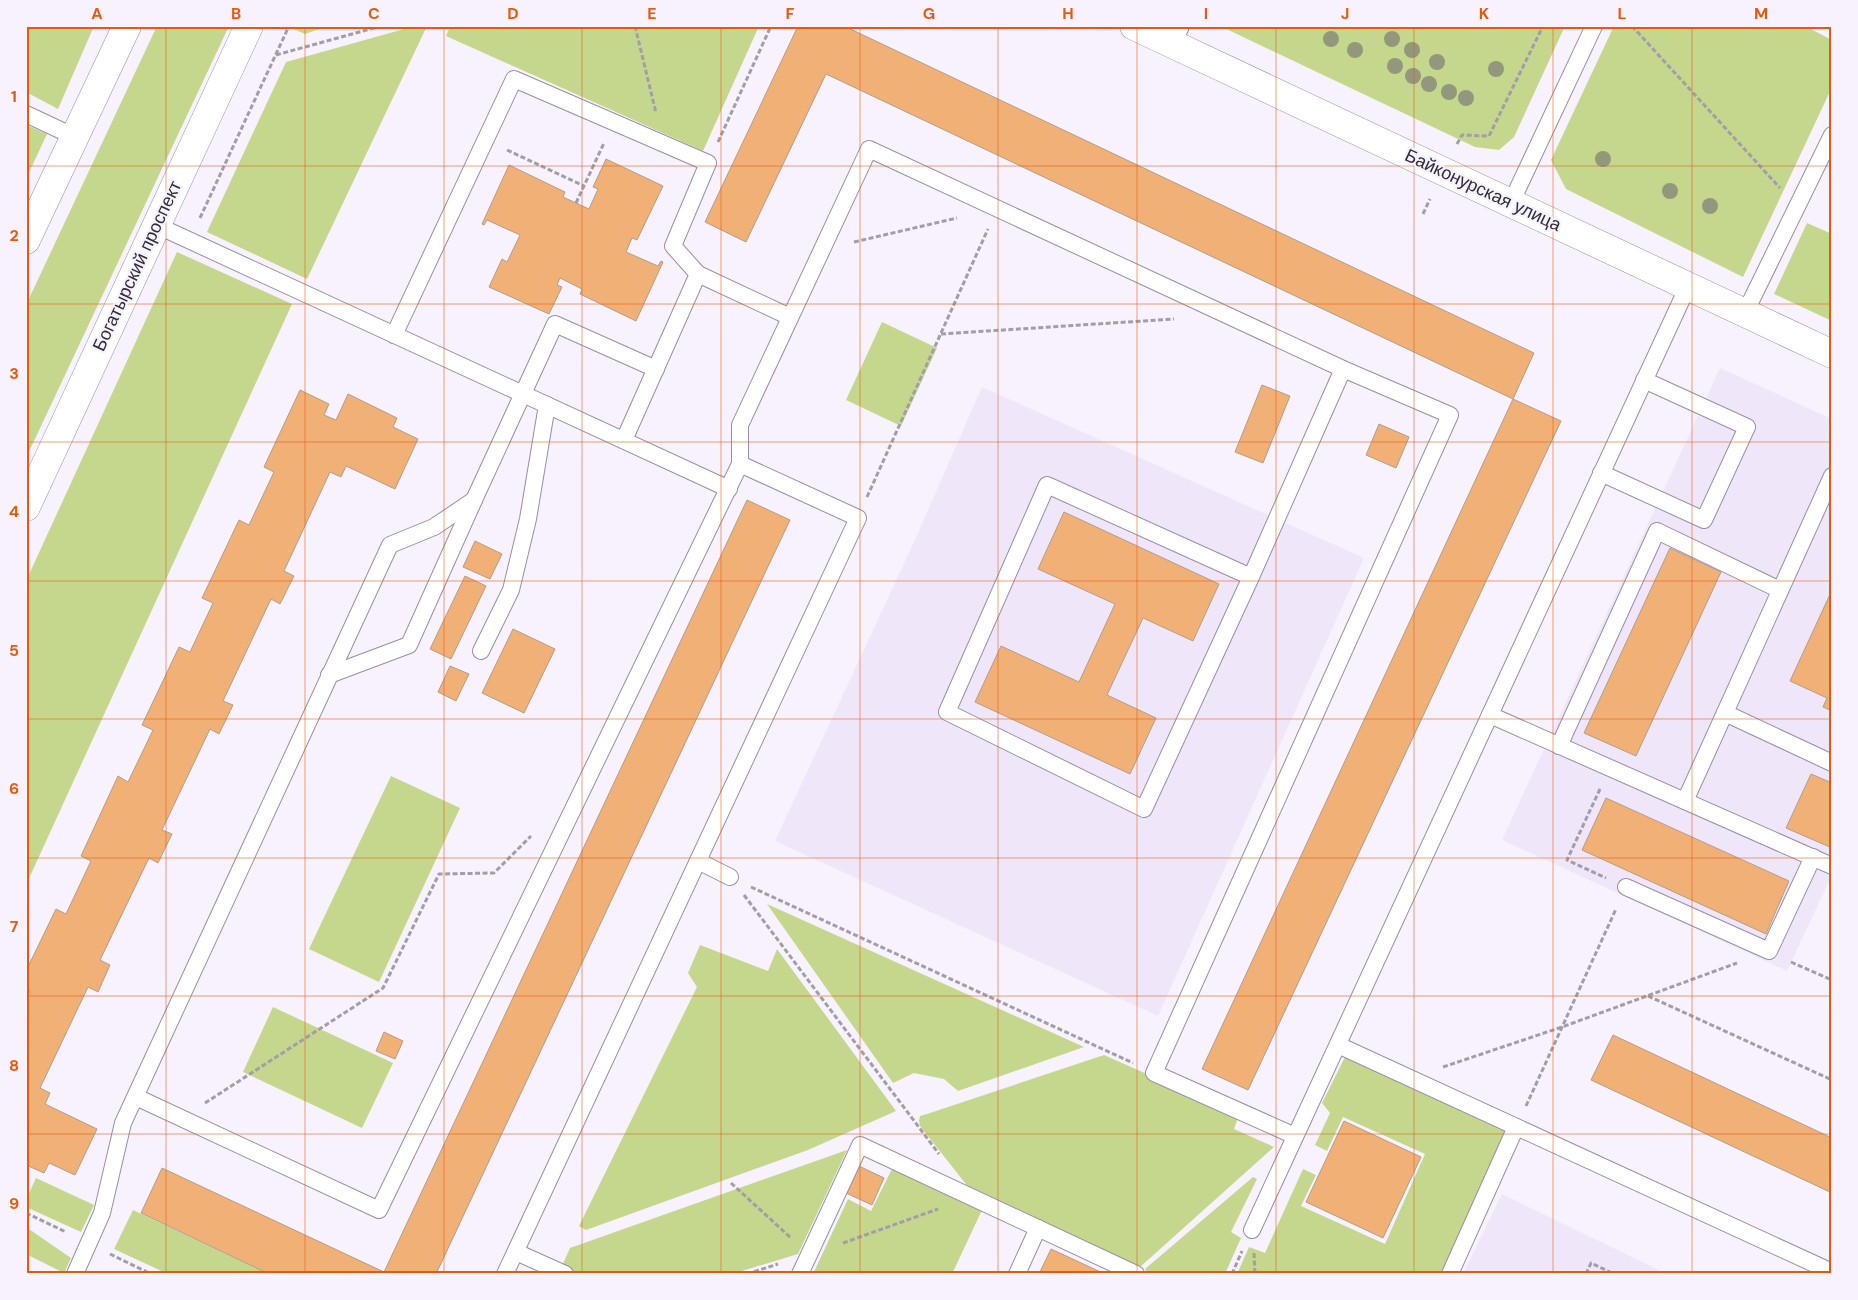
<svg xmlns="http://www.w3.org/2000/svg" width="1858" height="1300" font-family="'DM Sans',sans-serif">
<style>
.built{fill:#efe6fa}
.green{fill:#c5d78d}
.building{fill:#f1b075;stroke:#b39d8a}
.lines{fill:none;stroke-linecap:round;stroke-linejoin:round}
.service-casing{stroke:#998ea6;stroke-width:18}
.minor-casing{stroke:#998ea6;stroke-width:29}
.secondary-casing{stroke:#998ea6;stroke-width:29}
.path{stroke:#a29da8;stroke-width:3;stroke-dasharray:5 2.5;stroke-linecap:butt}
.service{stroke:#fff;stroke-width:16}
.minor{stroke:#fff;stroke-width:28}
.secondary{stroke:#fff;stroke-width:28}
.tree{fill:#93977b}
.grid{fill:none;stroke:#e8590c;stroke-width:1;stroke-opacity:0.55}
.labels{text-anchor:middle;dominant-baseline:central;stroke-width:4.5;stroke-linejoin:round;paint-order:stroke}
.street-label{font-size:18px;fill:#312c36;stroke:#f7f2fd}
.neatline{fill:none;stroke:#e8590c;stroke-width:2}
.grid-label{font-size:16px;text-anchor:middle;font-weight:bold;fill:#e8590c}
</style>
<rect width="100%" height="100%" fill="#f7f2fd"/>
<g class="built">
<path d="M1720,368l112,51v463l-3,-1 -42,90 -285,-131z"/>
<path d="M982,387l382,171 -206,458 -383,-175 139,-299z"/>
<path d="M1502,1194l165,80h-204z"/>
</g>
<g class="green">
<path d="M26,26h68l-36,83 -32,-17z"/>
<path d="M157,26h72l-203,432v-153z"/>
<path d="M286,26h42l-23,8z"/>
<path d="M415,26h12l-120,253 -100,-47 79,-170z"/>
<path d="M450,26h309l-56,125 -257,-115z"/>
<path d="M1220,26h345l-51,111 -15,13 -24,-3z"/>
<path d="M1614,26h191l27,14v47l-89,190 -177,-88 -15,-29z"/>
<path d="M26,125l21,9 -21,45z"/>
<path d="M1807,223l25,11v87l-58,-27z"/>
<path d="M177,252l115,52 -266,581v-304z"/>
<path d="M882,322l55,26 -36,78 -55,-26z"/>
<path d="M391,776l69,32 -81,174 -70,-33z"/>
<path d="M767,904l317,143 -126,44 -14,-12 -30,-6 -21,10z"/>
<path d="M700,945l68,26 9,-22 119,162 -88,39 -222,80 -7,-4 118,-239 -9,-14z"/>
<path d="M273,1007l120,56 -31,65 -119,-56z"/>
<path d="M1104,1055l135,60 -5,14 40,18 -134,120 -167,-74 -53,-67 -1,-5 1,-5 7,-2z"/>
<path d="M1345,1057l163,75 -66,142h-205l12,-27 16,6 38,-84 13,6 -15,31 84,38 40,-90 -82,-37 -16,34 -12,-6 15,-32 -8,-10z"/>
<path d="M847,1150l-49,104 -66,20h-152l-18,-8 8,-18z"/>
<path d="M892,1169l90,41 -30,64h-139l35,-75 23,12z"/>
<path d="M1253,1177l4,2 -26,53 10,6 -16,36h-76l-4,-5z"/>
<path d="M36,1178l58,27 -13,27 -55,-25v-7z"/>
<path d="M133,1210l136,64h-101l-54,-25z"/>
<path d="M26,1227l45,31 -7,15 -38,-19z"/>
</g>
<g class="building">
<path d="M798,26h46l690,327 -21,46 -687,-325 -80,168 -41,-20z"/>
<path d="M606,159l57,27 -26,54 -5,-2 -6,14 32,14 3,-5 2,1 -27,59 -56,-27 2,-5 -22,-11 -3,7 5,2 -13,27 -60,-27 13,-28 5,3 13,-27 -33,-15 -3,5 -2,-1 27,-59 56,27 -2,5 26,12 9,-20 -5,-2z"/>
<path d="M1262,385l28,11 -27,67 -28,-11z"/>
<path d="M300,390l29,14 -5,11 12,5 12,-26 49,24 -4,9 25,12 -23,50 -49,-23 -5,11 -11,-5 -46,99 10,5 -14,28 -9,-5 -48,102 10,4 -14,29 -9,-5 -48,101 10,4 -14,29 -9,-5 -49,102 10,5 -12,27 -10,-5 -48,101 10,5 -5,11 52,25 -22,46 -26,-12 -5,10 -18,-8v-166l4,-8 -4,-2v-18l30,-62 10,5 25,-53 -10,-5 37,-80 10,6 25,-52 -11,-5 37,-78 11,5 23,-49 -11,-5 37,-78 10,5 25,-53 -10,-5z"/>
<path d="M1513,399l48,22 -313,669 -46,-21z"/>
<path d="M1379,424l30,13 -13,31 -30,-13z"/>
<path d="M747,500l43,20 -26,55 -328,699h-49l-3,-2z"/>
<path d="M1064,512l155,72 -26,57 -50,-23 -36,77 49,23 -26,56 -155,-72 26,-56 78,36 36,-78 -77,-35z"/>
<path d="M475,541l27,13 -12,25 -27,-12z"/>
<path d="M1670,548l51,24 -85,184 -52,-23z"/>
<path d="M465,576l21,10 -35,73 -21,-10z"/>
<path d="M1832,590v121l-9,-4 4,-9 -37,-17z"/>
<path d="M513,629l42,20 -31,64 -42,-20z"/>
<path d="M450,666l19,8 -13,27 -18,-9z"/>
<path d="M1811,774l21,9v65l-46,-20z"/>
<path d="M1606,798l183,83 -23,53 -184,-84z"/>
<path d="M384,1032l19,9 -8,18 -19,-8z"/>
<path d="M1613,1035l219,103v55l-241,-113z"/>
<path d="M1344,1121l77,36 -38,81 -77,-36z"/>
<path d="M859,1166l25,12 -12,27 -26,-12z"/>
<path d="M162,1168l222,104 -1,2h-114l-128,-61z"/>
<path d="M1051,1249l54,25h-66z"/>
</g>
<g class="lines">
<g class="service-casing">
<g id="service">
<path d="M1173,45l8,-19"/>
<path d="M26,114l49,23"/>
<path d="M1511,203l83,-177"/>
<path d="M156,225l573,264"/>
<path d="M1745,313l87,-178"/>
<path d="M394,335l120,-256 194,84 -35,83 25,28"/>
<path d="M624,440l74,-166 92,43"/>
<path d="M1601,473l103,47 43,-93 -103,-47"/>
<path d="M1251,577l-204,-92 -100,227 197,97 107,-232 92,-208"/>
<path d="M481,651l30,-61 17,-71 19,-114"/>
<path d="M329,675l80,-30 65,-145"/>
<path d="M1725,713l107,50"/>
<path d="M1490,715l342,151"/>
<path d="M1559,746l98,-215 123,59"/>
<path d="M1685,801l147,-325"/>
<path d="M698,861l32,16"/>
<path d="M1626,887l143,64 44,-94"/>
<path d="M1338,1045l494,227"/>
<path d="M136,1097l243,113 361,-746v-39l129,-276 474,220 107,46 -296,658 141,63"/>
<path d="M1252,1230l436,-944"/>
<path d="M516,1252l49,22"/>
<path d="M75,1274l27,-61 21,-90 267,-578 44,-18 40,-27 81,-176 101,45"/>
<path d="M505,1274l353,-756 -118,-54"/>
<path d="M800,1274l60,-129 276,129"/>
<path d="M1017,1274l21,-46"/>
<path d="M1450,1274l66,-147"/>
</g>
</g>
<g class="minor-casing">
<path id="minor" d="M1134,26l698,328"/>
</g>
<g class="secondary-casing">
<g id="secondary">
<path d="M26,240l101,-214"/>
<path d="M26,507l223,-481"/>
</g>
</g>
<g class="path">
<path d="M635,26l21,87"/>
<path d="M1632,26l148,162"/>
<path d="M276,55l105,-29"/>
<path d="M718,142l53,-116"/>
<path d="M1457,144l5,-9 27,1 54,-110"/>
<path d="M507,150l77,36"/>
<path d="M576,203l28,-60"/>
<path d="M1423,214l7,-15"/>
<path d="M200,218l89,-192"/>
<path d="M854,242l103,-24"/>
<path d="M941,334l233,-15"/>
<path d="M867,497l121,-268"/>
<path d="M1600,789l-33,71 39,18"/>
<path d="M751,887l382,176"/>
<path d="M744,895l195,259"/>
<path d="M1791,962l41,18"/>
<path d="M1648,996l184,84"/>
<path d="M1443,1067l119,-40 175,-64"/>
<path d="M205,1103l178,-115 56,-114 55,-1 37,-37"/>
<path d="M1526,1106l90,-197"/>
<path d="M731,1183l60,55"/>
<path d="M26,1213l40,19"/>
<path d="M843,1243l95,-34"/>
<path d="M1254,1253l1,21"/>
<path d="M110,1254l41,20"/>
<path d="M747,1274l31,-10"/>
<path d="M1232,1274l10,-23"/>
<path d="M1586,1274l5,-11 23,11"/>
</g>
<use href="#service" class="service"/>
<use href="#minor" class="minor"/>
<use href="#secondary" class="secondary"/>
</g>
<g class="tree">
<circle cx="1331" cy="39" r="8"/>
<circle cx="1392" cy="39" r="8"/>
<circle cx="1355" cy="50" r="8"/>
<circle cx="1412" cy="50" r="8"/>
<circle cx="1437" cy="62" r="8"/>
<circle cx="1395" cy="66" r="8"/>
<circle cx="1496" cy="69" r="8"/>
<circle cx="1413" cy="76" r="8"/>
<circle cx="1429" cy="84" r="8"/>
<circle cx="1449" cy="92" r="8"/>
<circle cx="1466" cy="98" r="8"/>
<circle cx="1603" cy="159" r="8"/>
<circle cx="1670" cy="191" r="8"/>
<circle cx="1710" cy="206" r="8"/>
</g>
<path class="grid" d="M166,26v1248M305,26v1248M444,26v1248M582,26v1248M721,26v1248M860,26v1248M998,26v1248M1137,26v1248M1276,26v1248M1414,26v1248M1553,26v1248M1692,26v1248M26,166h1806M26,304h1806M26,442h1806M26,581h1806M26,719h1806M26,858h1806M26,996h1806M26,1134h1806"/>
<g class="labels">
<g class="street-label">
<text transform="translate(1483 190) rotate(25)">Байконурская улица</text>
<text transform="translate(137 266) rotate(-65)">Богатырский проспект</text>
</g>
</g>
<rect width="1858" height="1300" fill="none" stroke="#f7f2fd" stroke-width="55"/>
<rect x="28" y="28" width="1802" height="1244" class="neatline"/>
<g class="grid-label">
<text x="97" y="19">A</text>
<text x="236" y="19">B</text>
<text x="374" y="19">C</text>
<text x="513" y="19">D</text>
<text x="652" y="19">E</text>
<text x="790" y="19">F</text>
<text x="929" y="19">G</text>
<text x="1068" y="19">H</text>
<text x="1206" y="19">I</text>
<text x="1345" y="19">J</text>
<text x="1484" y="19">K</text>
<text x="1622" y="19">L</text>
<text x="1761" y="19">M</text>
<text x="14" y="102">1</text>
<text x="14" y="241">2</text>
<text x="14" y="379">3</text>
<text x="14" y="517">4</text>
<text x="14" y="656">5</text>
<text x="14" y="794">6</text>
<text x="14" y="932">7</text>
<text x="14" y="1071">8</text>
<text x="14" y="1209">9</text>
</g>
</svg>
